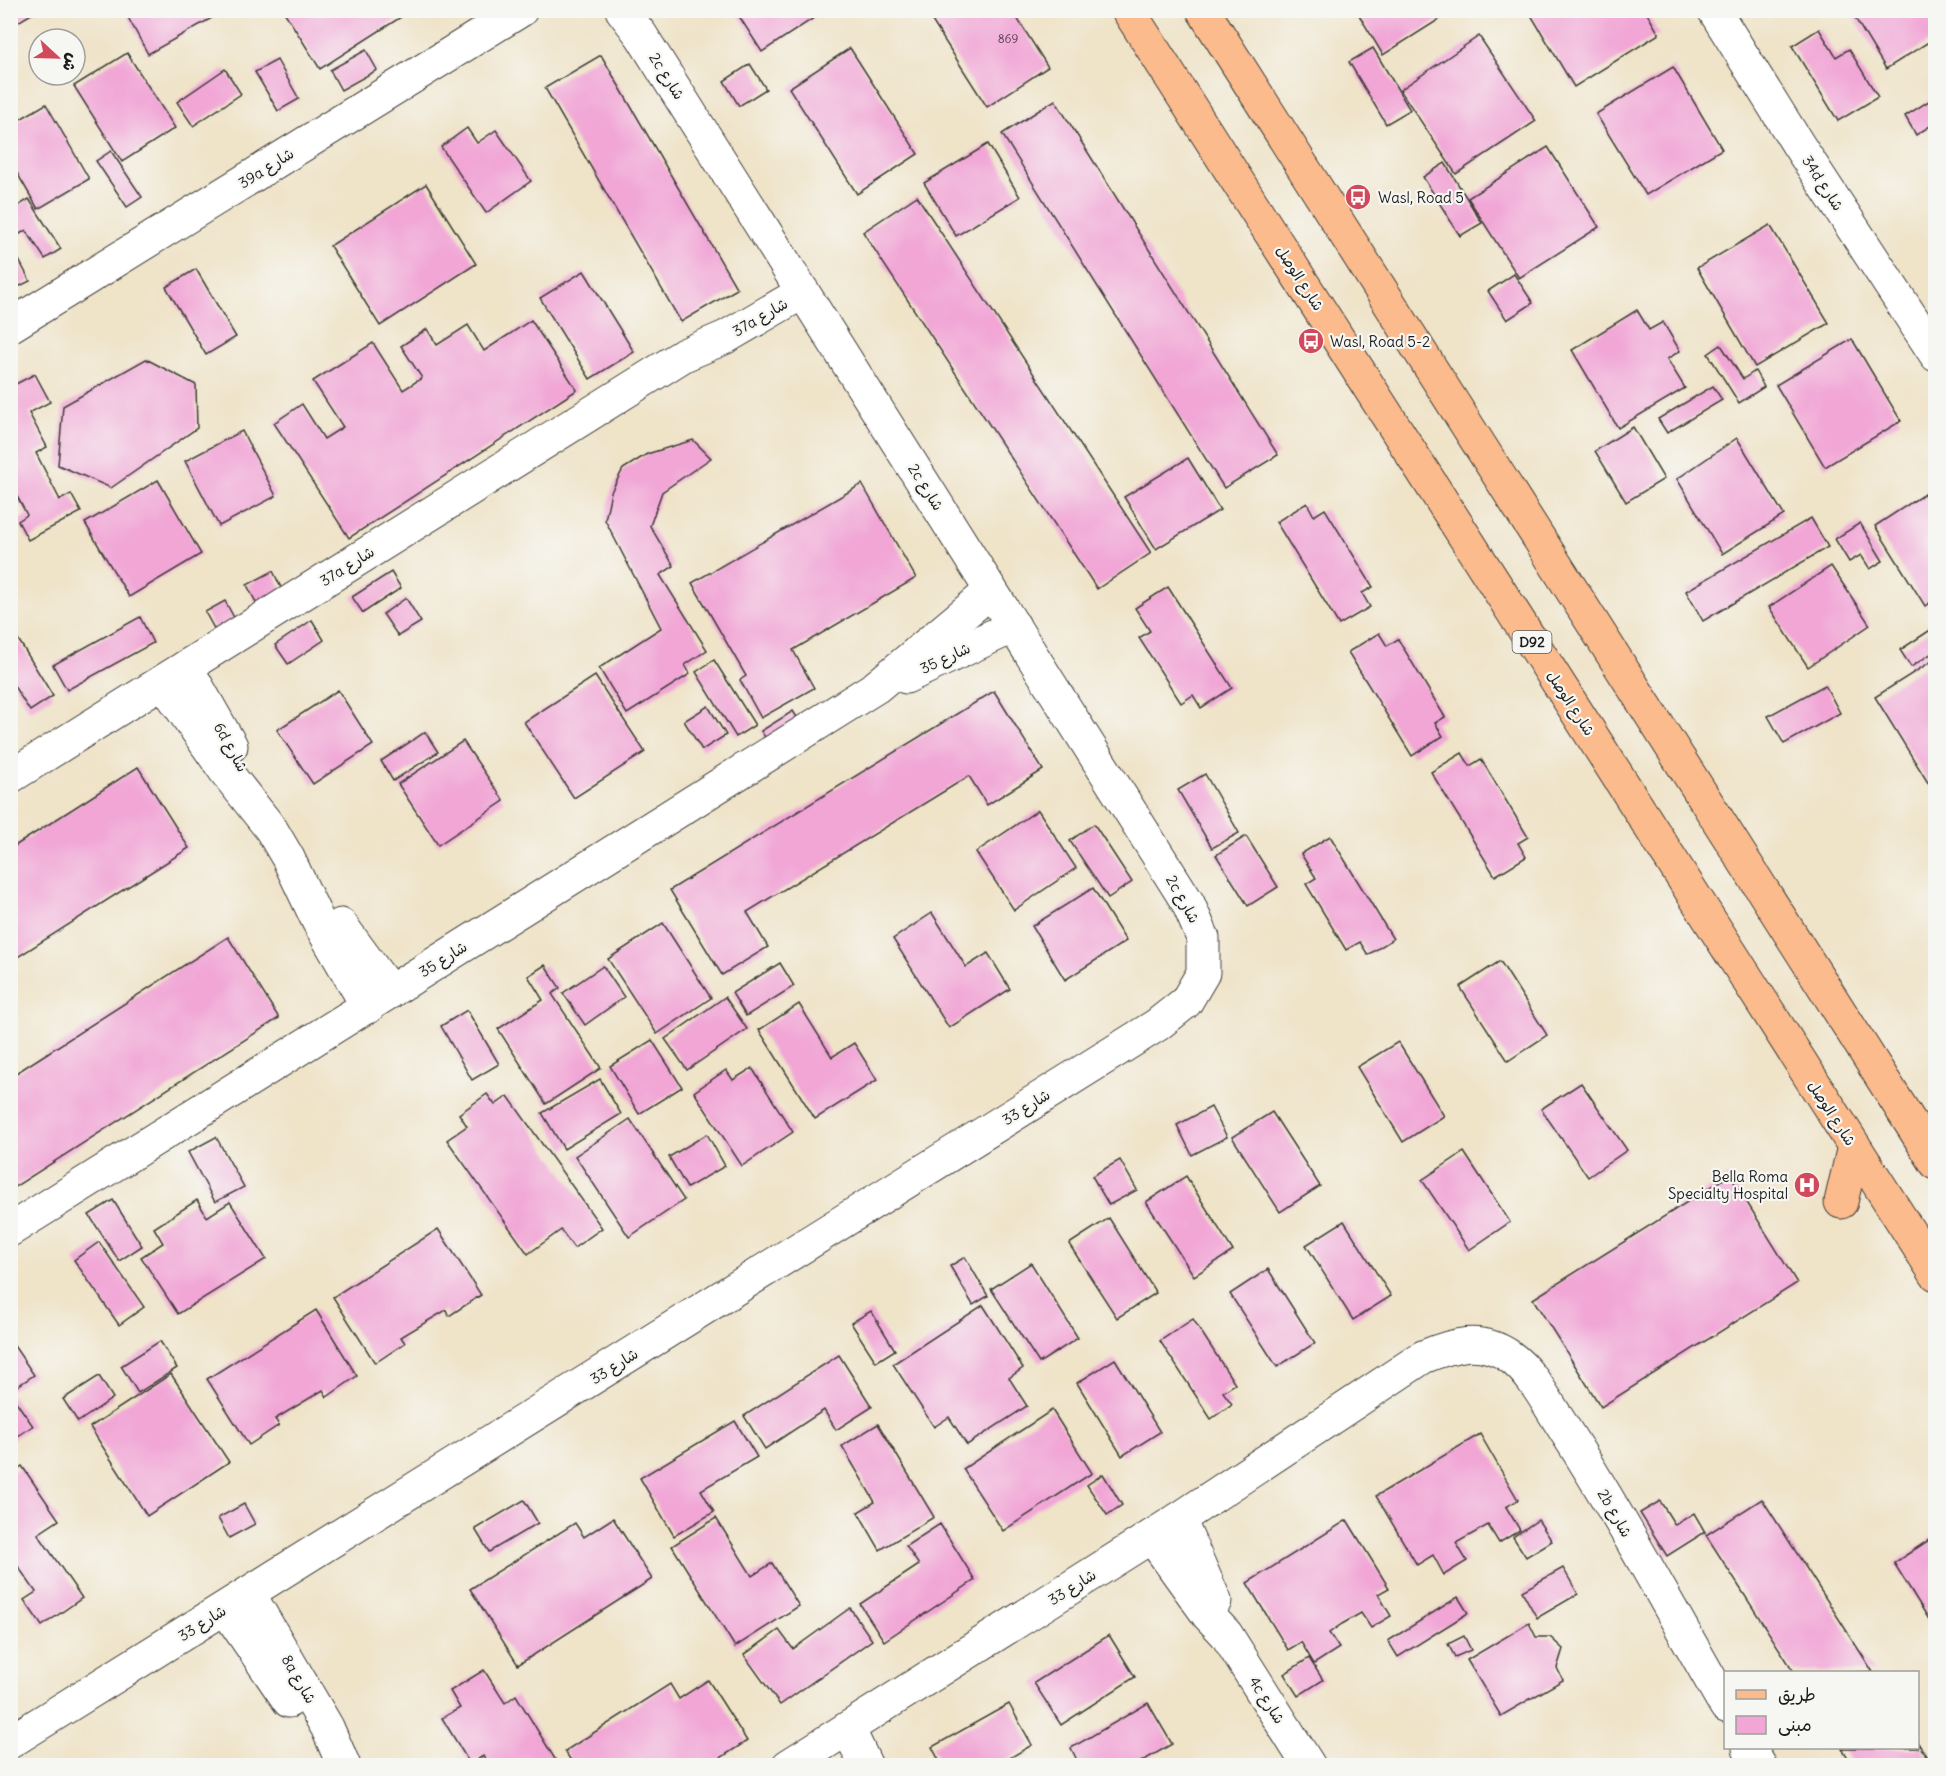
<svg xmlns="http://www.w3.org/2000/svg" width="1946" height="1776" font-family="Delius,'Playpen Sans Arabic',sans-serif">
<style>
.building{fill:#f1a6d6}
.lines{fill:none;stroke-linecap:round;stroke-linejoin:round}
.street-casing{stroke:#3c3a36;stroke-width:35}
.primary-casing{stroke:#3c3a36;stroke-width:35}
.street{stroke:#fff;stroke-width:33}
.primary{stroke:#fbbb8c;stroke-width:33}
.labels{text-anchor:middle;dominant-baseline:central;stroke-width:4.5;stroke-linejoin:round;paint-order:stroke}
.number-label{font-size:12px;fill:#513e4a}
.shield{fill:#f6f6f2;stroke:#5d5d5c;stroke-width:1.5}
.shield-label{font-size:14px;font-weight:bold;fill:#1c1c1c}
.street-label{font-size:15px;fill:#1c1c1c;stroke:#f6f6f2}
.poi-label{font-size:15px;fill:#1c1c1c;stroke:#f6f6f2;text-anchor:start}
</style>
<rect width="100%" height="100%" fill="#f6f6f2"/>
<filter id="ink" filterUnits="userSpaceOnUse"><feTurbulence type="fractalNoise" baseFrequency=".0167" numOctaves="2"/><feDisplacementMap in="SourceGraphic" scale="12" xChannelSelector="R" yChannelSelector="G"/><feConvolveMatrix kernelMatrix="1 2 1 2 8 2 1 2 1" color-interpolation-filters="sRGB"/></filter>
<filter id="wash" filterUnits="userSpaceOnUse"><feTurbulence type="fractalNoise" baseFrequency=".008" numOctaves="4" result="noise"/><feDisplacementMap in="SourceGraphic" scale="24" xChannelSelector="R" yChannelSelector="G"/><feGaussianBlur stdDeviation="1.35" result="paint"/><feColorMatrix in="noise" values="0 0 0 0 0 0 0 0 0 0 0 0 0 0 0 0 0 1.4 0 .05"/><feComposite in="paint" operator="in"/></filter>
<g filter="url(#wash)">
<rect width="100%" height="100%" fill="#efe3c8"/>
<g id="blocks">
<g class="building">
<path d="M10,10h28l-28,17z"/>
<path d="M124,10h42l1,3 4,-3h55l-78,44z"/>
<path d="M283,10h129l-92,59z"/>
<path d="M735,10h87l1,2 -61,40z"/>
<path d="M925,10h87l36,57 -61,40z"/>
<path d="M1356,10h98l-71,45z"/>
<path d="M1528,10h117l14,24 -85,53z"/>
<path d="M1850,10h85v28l-49,31z"/>
<path d="M1819,29l17,28 13,-8 29,48 -40,24 -46,-75z"/>
<path d="M1479,36l57,85 -80,53 -56,-84z"/>
<path d="M850,48l68,106 -61,40 -68,-106z"/>
<path d="M1373,48l37,62 -24,14 -37,-62z"/>
<path d="M366,50l11,20 -36,20 -11,-20z"/>
<path d="M127,53l48,75 -53,34 -48,-76z"/>
<path d="M601,55l136,234 -56,33 -136,-234z"/>
<path d="M277,60l22,39 -21,12 -23,-39z"/>
<path d="M750,64l16,25 -27,17 -15,-25z"/>
<path d="M1673,67l49,82 -76,46 -50,-81z"/>
<path d="M225,69l16,25 -48,32 -16,-24z"/>
<path d="M1935,97v26l-19,12 -11,-19z"/>
<path d="M1055,100l223,355 -54,33 -222,-354z"/>
<path d="M46,104l43,75 -51,30 -28,-48v-36z"/>
<path d="M467,128l10,15 19,-13 35,51 -45,32 -45,-66z"/>
<path d="M988,144l32,53 -64,39 -32,-53z"/>
<path d="M1548,147l51,80 -80,51 -51,-80z"/>
<path d="M111,151l31,46 -15,10 -31,-46z"/>
<path d="M1445,163l37,60 -22,13 -37,-59z"/>
<path d="M426,184l50,80 -96,62 -50,-80z"/>
<path d="M917,196l234,357 -54,36 -234,-357z"/>
<path d="M29,199l32,50 -16,10 -19,-29 -14,9 -2,-2v-26z"/>
<path d="M1770,225l59,98 -74,44 -58,-99z"/>
<path d="M18,258l12,23 -20,10v-29z"/>
<path d="M196,269l40,68 -30,18 -40,-68z"/>
<path d="M584,271l50,81 -44,27 -50,-81z"/>
<path d="M1514,274l19,29 -26,17 -19,-29z"/>
<path d="M1637,310l12,20 14,-8 17,29 -13,8 18,29 -67,40 -46,-78z"/>
<path d="M531,320l46,70 -228,148 -75,-115 28,-19 22,35 19,-12 -30,-46 60,-38 30,47 19,-12 -21,-32 26,-17 10,16 31,-20 16,26z"/>
<path d="M1852,339l49,82 -76,46 -49,-82z"/>
<path d="M1721,345l22,34 12,-8 9,16 -25,16 -31,-49z"/>
<path d="M146,359l50,26 1,43 -86,60 -53,-23 5,-59z"/>
<path d="M35,374l15,28 -21,11 18,34 -11,6 24,47 11,-6 10,18 -53,28 -10,-19 9,-6 -17,-32v-96z"/>
<path d="M1713,386l9,14 -55,33 -9,-14z"/>
<path d="M1633,427l31,52 -38,23 -31,-51z"/>
<path d="M242,431l34,65 -57,30 -34,-65z"/>
<path d="M1737,438l47,77 -62,39 -45,-75z"/>
<path d="M693,440l18,18 -49,34 -12,34 24,40 -14,9 47,75 -22,15 5,9 -63,40 -28,-46 62,-40 -56,-108 6,-28 12,-23 24,-15z"/>
<path d="M1188,458l32,52 -64,39 -32,-52z"/>
<path d="M158,480l43,74 -72,43 -44,-74z"/>
<path d="M862,484l54,94 -123,72 21,38 -53,30 -21,-38 6,-4 -54,-93z"/>
<path d="M1935,487v112l-10,7 -50,-80z"/>
<path d="M1307,503l7,13 11,-7 48,78 -11,6 8,14 -31,18 -63,-103z"/>
<path d="M1811,518l17,29 -125,74 -17,-30z"/>
<path d="M1860,523l23,38 -13,8 -9,-14 -12,7 -14,-23z"/>
<path d="M1831,566l39,59 -62,42 -39,-60z"/>
<path d="M273,571l11,23 -25,14 -12,-23z"/>
<path d="M391,572l10,16 -38,25 -11,-16z"/>
<path d="M1168,587l64,101 -31,20 -8,-13 -12,8 -42,-65 11,-7 -15,-23z"/>
<path d="M406,598l15,24 -23,14 -15,-22z"/>
<path d="M225,601l12,22 -20,11 -12,-22z"/>
<path d="M140,617l13,26 -86,47 -14,-25z"/>
<path d="M312,620l12,20 -36,24 -13,-19z"/>
<path d="M10,626l43,70 -23,15 -20,-31z"/>
<path d="M1935,627v24l-24,16 -11,-17z"/>
<path d="M1379,633l8,13 11,-7 47,78 -10,6 8,13 -31,20 -64,-104z"/>
<path d="M1935,659v135l-60,-97z"/>
<path d="M714,660l41,65 -19,12 -40,-65z"/>
<path d="M595,676l50,76 -71,46 -50,-76z"/>
<path d="M1825,685l15,28 -56,31 -16,-28z"/>
<path d="M338,690l35,55 -60,39 -36,-54z"/>
<path d="M994,691l49,79 -56,35 -18,-29 -222,136 21,35 -46,28 -52,-85z"/>
<path d="M708,706l18,29 -24,15 -18,-29z"/>
<path d="M793,711l10,16 -32,20 -10,-16z"/>
<path d="M425,732l13,20 -45,29 -12,-20z"/>
<path d="M463,741l41,60 -66,44 -40,-61z"/>
<path d="M1462,753l8,13 11,-7 47,78 -10,6 8,14 -31,19 -64,-104z"/>
<path d="M138,767l51,81 -179,114v-113z"/>
<path d="M1205,774l34,59 -27,15 -34,-58z"/>
<path d="M1038,810l38,58 -62,42 -38,-58z"/>
<path d="M1094,824l38,58 -24,16 -38,-57z"/>
<path d="M1246,836l32,51 -30,19 -32,-51z"/>
<path d="M1330,836l63,103 -25,16 -8,-13 -14,8 -40,-66 10,-6 -15,-24z"/>
<path d="M1093,888l33,53 -61,39 -33,-54z"/>
<path d="M932,913l34,54 22,-14 22,36 -61,39 -56,-89z"/>
<path d="M663,923l48,75 -54,36 -49,-75z"/>
<path d="M228,937l51,81 -269,172v-113z"/>
<path d="M1500,961l47,74 -39,26 -48,-74z"/>
<path d="M780,963l14,23 -48,30 -14,-23z"/>
<path d="M545,965l15,23 -8,6 49,74 -55,36 -48,-75 45,-29 -15,-24z"/>
<path d="M603,966l21,31 -39,28 -22,-32z"/>
<path d="M725,997l22,32 -60,41 -22,-31z"/>
<path d="M799,1004l33,53 22,-14 23,37 -62,39 -56,-89z"/>
<path d="M467,1010l32,54 -27,16 -31,-54z"/>
<path d="M652,1040l30,47 -43,27 -29,-48z"/>
<path d="M1398,1042l46,74 -41,26 -46,-75z"/>
<path d="M752,1068l41,64 -51,34 -48,-74 32,-22 7,10z"/>
<path d="M600,1079l21,35 -57,35 -22,-36z"/>
<path d="M1581,1083l46,67 -39,27 -47,-68z"/>
<path d="M487,1094l8,11 13,-9 94,132 -28,20 -13,-18 -33,24 -81,-114 20,-14 -8,-12z"/>
<path d="M1211,1107l16,30 -35,18 -15,-30z"/>
<path d="M1272,1112l48,74 -40,26 -48,-75z"/>
<path d="M630,1119l54,81 -55,37 -54,-81z"/>
<path d="M707,1134l18,32 -38,22 -18,-31z"/>
<path d="M216,1137l28,50 -29,15 -27,-50z"/>
<path d="M1464,1152l46,70 -41,28 -47,-70z"/>
<path d="M1120,1160l17,30 -28,15 -17,-29z"/>
<path d="M1730,1175l67,108 -196,124 -68,-108z"/>
<path d="M1186,1176l47,75 -39,25 -48,-74z"/>
<path d="M113,1200l29,46 -23,15 -30,-46z"/>
<path d="M197,1200l10,17 23,-15 36,57 -88,55 -37,-57 22,-14 -9,-15z"/>
<path d="M1109,1218l47,75 -39,25 -48,-74z"/>
<path d="M1344,1221l47,75 -38,24 -47,-75z"/>
<path d="M438,1229l43,66 -32,21 -3,-6 -45,27 4,6 -30,20 -42,-66z"/>
<path d="M99,1242l45,65 -25,18 -45,-65z"/>
<path d="M965,1257l23,39 -15,9 -23,-39z"/>
<path d="M1031,1263l47,75 -39,25 -48,-74z"/>
<path d="M1268,1269l47,74 -38,24 -47,-73z"/>
<path d="M983,1305l40,63 -14,10 18,28 -60,39 -18,-28 -15,10 -41,-63z"/>
<path d="M316,1310l41,66 -30,21 -4,-7 -48,29 4,6 -30,20 -42,-66z"/>
<path d="M871,1311l24,39 -19,12 -25,-39z"/>
<path d="M1193,1319l42,65 -12,8 9,12 -21,15 -51,-78z"/>
<path d="M10,1340l24,35 -24,16z"/>
<path d="M160,1341l17,27 -39,25 -17,-27z"/>
<path d="M839,1355l33,52 -36,23 -12,-20 -59,39 -21,-33z"/>
<path d="M1115,1359l45,73 -38,24 -45,-73z"/>
<path d="M171,1374l58,88 -82,54 -57,-89z"/>
<path d="M99,1376l14,22 -35,24 -15,-23z"/>
<path d="M10,1393l23,33 -23,15z"/>
<path d="M1052,1410l40,63 -89,58 -40,-62z"/>
<path d="M735,1421l22,36 -56,33 13,22 -40,24 -34,-58z"/>
<path d="M878,1424l56,93 -54,33 -22,-38 17,-10 -33,-56z"/>
<path d="M1480,1434l38,66 -12,7 14,23 -21,13 -11,-18 -32,18 11,18 -23,14 -11,-20 -16,10 -41,-69z"/>
<path d="M22,1466l37,54 -21,14 44,64 -40,28 -18,-26 12,-8 -26,-37v-81z"/>
<path d="M1103,1474l19,31 -15,10 -20,-30z"/>
<path d="M1762,1499l111,173h-79l-88,-137z"/>
<path d="M524,1500l14,23 -49,29 -14,-23z"/>
<path d="M1660,1501l15,24 19,-12 11,19 -38,24 -27,-43z"/>
<path d="M244,1504l11,20 -26,14 -11,-20z"/>
<path d="M613,1518l39,61 -134,86 -48,-76 105,-66 9,14z"/>
<path d="M716,1518l36,58 20,-13 27,43 -64,41 -63,-101z"/>
<path d="M1347,1520l42,68 -11,6 13,22 -20,12 -10,-15 -19,11 -13,9 10,15 -25,16 -13,-22 -13,8 -41,-67z"/>
<path d="M1538,1520l14,21 -26,16 -13,-20z"/>
<path d="M940,1524l35,56 -91,61 -24,-37 59,-39 -13,-19z"/>
<path d="M1935,1536v93l-41,-66z"/>
<path d="M1563,1568l15,26 -41,24 -15,-27z"/>
<path d="M1458,1597l10,16 -70,44 -10,-16z"/>
<path d="M850,1608l22,32 -92,65 -36,-50 35,-25 14,19z"/>
<path d="M1529,1623l7,14h14l13,12 -6,19 6,12 -62,36 -34,-56z"/>
<path d="M1109,1635l26,42 -74,48 -27,-42z"/>
<path d="M1464,1636l7,14 -16,7 -7,-13z"/>
<path d="M1309,1658l14,22 -25,16 -14,-22z"/>
<path d="M484,1670l21,33 11,-8 42,69 -3,2h-66l-6,-10 -13,8 -28,-46 18,-10 -10,-17z"/>
<path d="M708,1680l39,61 -39,25h-134l-9,-15 105,-67 9,15z"/>
<path d="M1148,1703l24,41 -38,22h-54l-9,-18z"/>
<path d="M1009,1704l23,41 -36,21h-54l-10,-19z"/>
<path d="M1918,1743l14,23h-79l-11,-18h76z"/>
</g>
</g>
</g>
<g filter="url(#ink)">
<use href="#blocks" fill-opacity="0" stroke="#3c3a36" stroke-width="1.5"/>
<g class="lines">
<g class="street-casing">
<g id="street">
<path d="M1714,10l85,136 137,209"/>
<path d="M10,326l511,-316"/>
<path d="M186,667l45,79"/>
<path d="M906,677l108,-51"/>
<path d="M163,682l63,90 45,57 17,29 30,63 50,86"/>
<path d="M10,777l674,-422 42,-18 77,-45"/>
<path d="M341,925l49,67"/>
<path d="M10,1230l866,-543 115,-96"/>
<path d="M1179,1519l36,82"/>
<path d="M1152,1537l56,78 18,19 83,132"/>
<path d="M249,1594l78,133 17,39"/>
<path d="M226,1609l63,92"/>
<path d="M848,1728l18,38"/>
<path d="M10,1742l1147,-717 29,-23 17,-29v-35l-15,-35 -547,-868 -19,-25"/>
<path d="M1749,1748l11,18"/>
<path d="M788,1766l391,-247 244,-162c29,-12 57,-21 86,-1 24,17 38,47 54,71 58,90 109,186 163,279"/>
</g>
</g>
<g class="primary-casing">
<g id="primary">
<path d="M1128,10l808,1264"/>
<path d="M1203,10l733,1153"/>
<path d="M1841,1202l13,-56"/>
</g>
</g>
<use href="#street" class="street"/>
<use href="#primary" class="primary"/>
</g>
</g>
<defs>
<g id="bus-disc" transform="scale(1.35)"><circle r="9.5" fill="#d1495b" stroke="#f6f6f2"/><path d="M-5-6H5V4H4V6H2V4H-2V6H-4V4H-5ZM-3.5-4V0h7V-4ZM-3.5 1.2v1.5H-2V1.2ZM2 1.2v1.5H3.5V1.2Z" fill="#fff"/></g>
<g id="hospital-disc" transform="scale(1.35)"><circle r="9.5" fill="#d1495b" stroke="#f6f6f2"/><path d="M-5-5h3v3.5h4V-5h3V5h-3V1.5h-4V5h-3Z" fill="#fff"/></g>
</defs>
<g fill-rule="evenodd">
<use href="#bus-disc" x="1358" y="197"/>
<use href="#bus-disc" x="1311" y="341"/>
<use href="#hospital-disc" x="1807" y="1185"/>
</g>
<g class="labels">
<g class="number-label">
<text x="1008" y="38">869</text>
</g>
<rect class="shield" x="1512.5" y="631" width="39" height="22" rx="4.5"/>
<g class="shield-label">
<text x="1532" y="642">D92</text>
</g>
<g class="street-label">
<text transform="translate(667 76) rotate(58)">2c شارع</text>
<text transform="translate(266 168) rotate(-32)">39a شارع</text>
<text transform="translate(1823 183) rotate(57)">34d شارع</text>
<text transform="translate(1300 278) rotate(57)">شارع الوصل</text>
<text transform="translate(760 317) rotate(-30)">37a شارع</text>
<text transform="translate(926 487) rotate(58)">2c شارع</text>
<text transform="translate(347 566) rotate(-32)">37a شارع</text>
<text transform="translate(945 658) rotate(-25)">شارع 35</text>
<text transform="translate(1571 703) rotate(57)">شارع الوصل</text>
<text transform="translate(231 747) rotate(61)">6d شارع</text>
<text transform="translate(1183 899) rotate(61)">2c شارع</text>
<text transform="translate(443 959) rotate(-32)">شارع 35</text>
<text transform="translate(1026 1107) rotate(-32)">شارع 33</text>
<text transform="translate(1832 1113) rotate(57)">شارع الوصل</text>
<text transform="translate(614 1366) rotate(-32)">شارع 33</text>
<text transform="translate(1615 1513) rotate(60)">2b شارع</text>
<text transform="translate(1072 1587) rotate(-32)">شارع 33</text>
<text transform="translate(202 1623) rotate(-32)">شارع 33</text>
<text transform="translate(299 1679) rotate(60)">8a شارع</text>
<text transform="translate(1267 1700) rotate(57)">4c شارع</text>
</g>
<g class="poi-label">
<text x="1378" y="197">Wasl, Road 5</text>
<text x="1330" y="341">Wasl, Road 5-2</text>
<text x="1788" y="1176" text-anchor="end">Bella Roma<tspan x="1788" dy="17">Specialty Hospital</tspan></text>
</g>
</g>
<rect width="1946" height="1776" fill="none" stroke="#f6f6f2" stroke-width="36"/>
<rect x="1724" y="1671" width="195" height="78" fill="#f6f6f2" stroke="#9f9f9c" stroke-width="1.5"/>
<rect x="1736" y="1690" width="30" height="9" fill="#fbbb8c" stroke="#9f9f9c" stroke-width="1.5"/>
<text x="1778" y="1701" font-size="18" fill="#1c1c1c">طريق</text>
<rect x="1736" y="1716" width="30" height="18" fill="#f1a6d6" stroke="#9f9f9c" stroke-width="1.5"/>
<text x="1778" y="1731" font-size="18" fill="#1c1c1c">مبنى</text>
<g transform="translate(57 57) rotate(112)"><circle r="28" fill="#f6f6f2" stroke="#9f9f9c" stroke-width="1.5"/>
<path d="M0-4.5L10 22L0 15L-10 22Z" fill="#d1495b"/>
<text y="-9" font-size="16" font-weight="bold" text-anchor="middle" fill="#1c1c1c">ش</text>
</g>
</svg>
